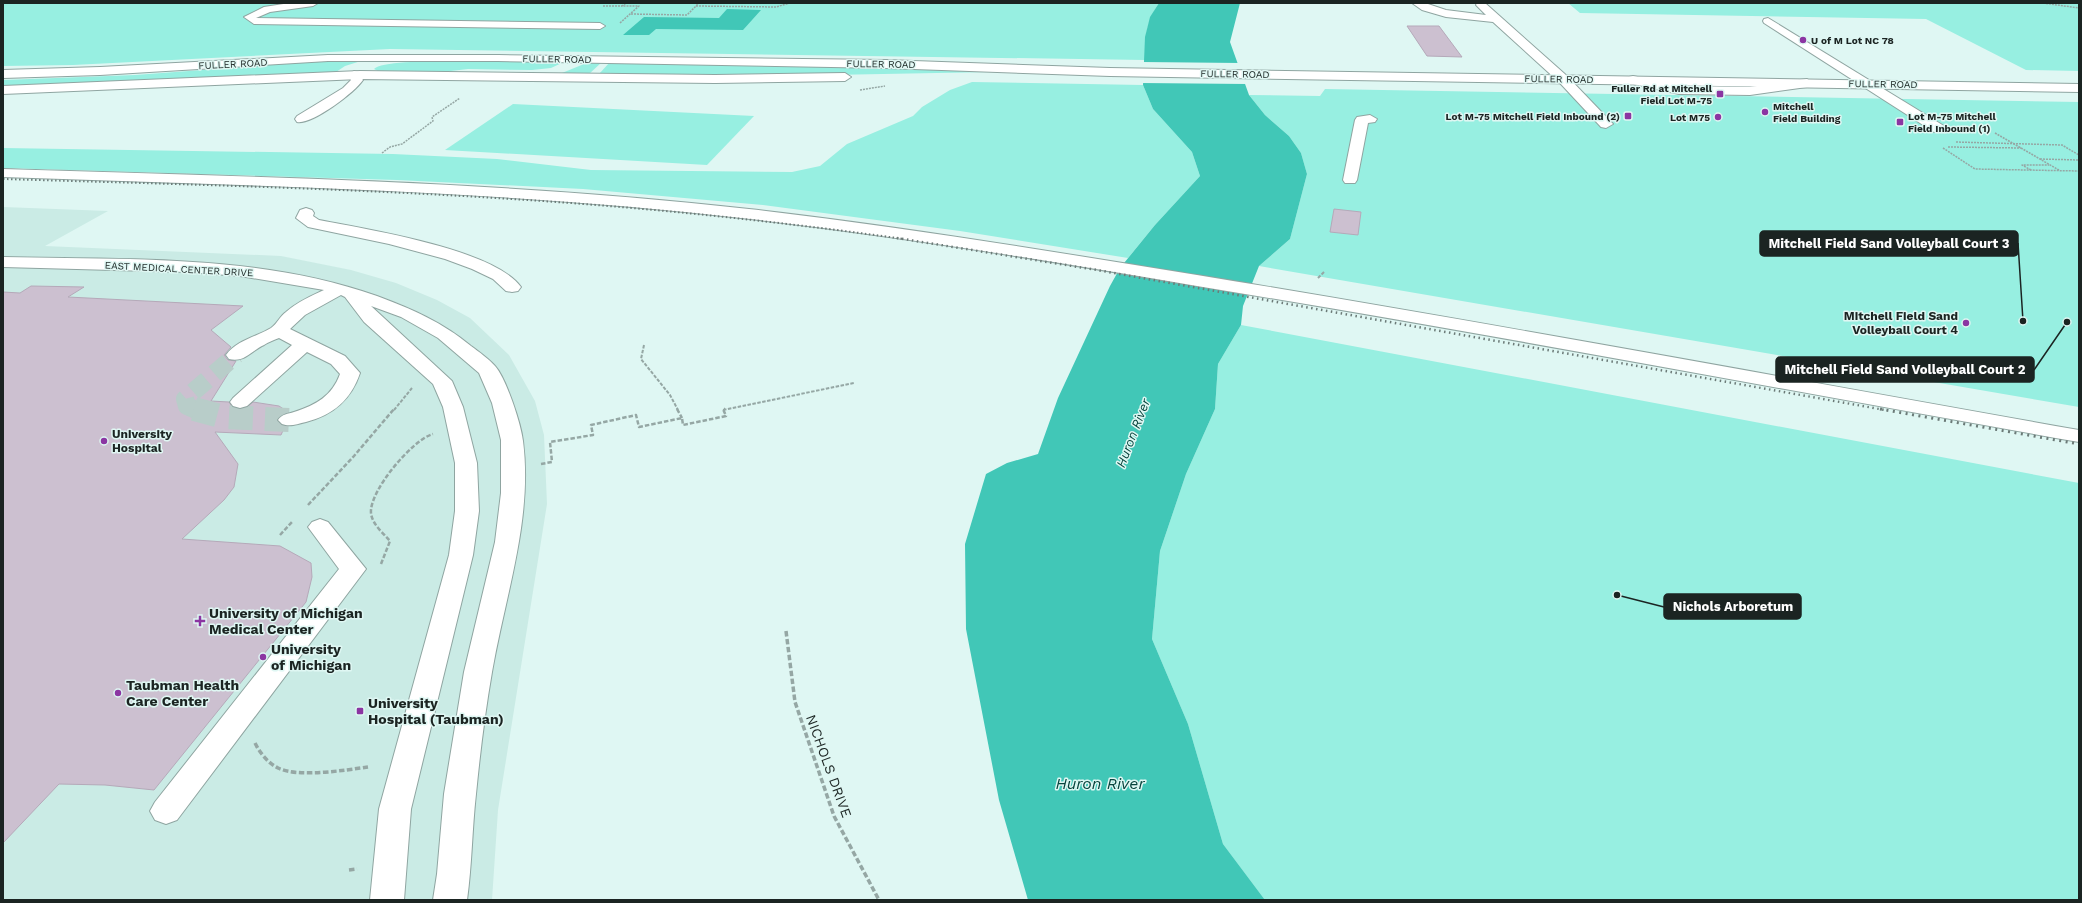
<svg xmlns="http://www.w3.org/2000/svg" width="2082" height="903" font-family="'Work Sans',sans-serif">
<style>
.built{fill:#caebe5}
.green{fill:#97efe1}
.water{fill:#41c7b7}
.pier{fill:#dff7f3}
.building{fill:#ccc0d0;stroke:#b5a9b9}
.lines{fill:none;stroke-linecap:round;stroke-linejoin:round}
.minor-tunnel-far1{stroke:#b8cdc9;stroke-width:18;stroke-dasharray:18 10;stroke-linecap:butt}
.minor-tunnel{stroke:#b8cdc9;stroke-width:24;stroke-dasharray:24 12;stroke-linecap:butt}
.minor-casing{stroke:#8fa5a1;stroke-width:2}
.major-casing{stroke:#8fa5a1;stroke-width:2}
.path-far3{stroke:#95a7a4;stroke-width:1.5;stroke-dasharray:2 1;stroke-linecap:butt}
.path-far2{stroke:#95a7a4;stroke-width:2;stroke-dasharray:3.5 1.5;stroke-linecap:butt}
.path-far1{stroke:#95a7a4;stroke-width:2.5;stroke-dasharray:4.5 2;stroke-linecap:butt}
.path{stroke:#95a7a4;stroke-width:3.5;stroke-dasharray:5.5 2.5;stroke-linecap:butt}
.minor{fill:#fff;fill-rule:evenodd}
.major{fill:#fff;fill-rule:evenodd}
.rail-far2{stroke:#6b7a77;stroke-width:2;stroke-dasharray:1.5 2.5;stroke-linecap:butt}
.rail-far1{stroke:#6b7a77;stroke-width:2.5;stroke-dasharray:1.5 3.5;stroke-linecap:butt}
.rail{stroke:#6b7a77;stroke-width:3;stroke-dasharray:2 4.5;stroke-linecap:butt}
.poi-dot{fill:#8b35a2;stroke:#dff7f3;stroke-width:1.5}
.labels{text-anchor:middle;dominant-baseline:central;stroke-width:3;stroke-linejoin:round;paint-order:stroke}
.far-poi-label{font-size:10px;font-weight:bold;fill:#1b2422;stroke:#dff7f3;text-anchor:start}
.far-street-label{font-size:10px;fill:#1b2422;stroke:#dff7f3}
.poi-label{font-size:12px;font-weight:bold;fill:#1b2422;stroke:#dff7f3;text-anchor:end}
.water-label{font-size:13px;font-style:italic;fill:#07443d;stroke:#dff7f3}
.near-poi-label{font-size:14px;font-weight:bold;fill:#1b2422;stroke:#dff7f3;text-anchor:start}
.near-street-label{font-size:14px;fill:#1b2422;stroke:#dff7f3}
.near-water-label{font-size:16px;font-style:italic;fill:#07443d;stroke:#dff7f3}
.leader{fill:none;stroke:#1b2422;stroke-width:1.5}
.callout-dot{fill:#1b2422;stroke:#dff7f3;stroke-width:1.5}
.callout{fill:#1b2422;stroke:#1b2422;stroke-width:1.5}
.callout-label{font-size:13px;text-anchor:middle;font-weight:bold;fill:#fff}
</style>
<rect width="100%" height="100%" fill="#dff7f3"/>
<path class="built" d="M3,207l105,4 -63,35 236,10 70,14 45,13 41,17 33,18 39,37 26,46 9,34 3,69 -49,306 -6,90h-489z"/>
<g class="green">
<path d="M3,3h1156c-13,20 -14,34 -14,57l-755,-11 -317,16 -70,1z"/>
<path d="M1568,3h511v68l-53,-1 -100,-51 -346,-6z"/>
<path d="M322,61h39l-16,5 -9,6 -333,15v-7l132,-5z"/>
<path d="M502,61l62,1 -13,6 -19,2 -64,-1 -26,3h-62l-6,-3c11,-11 106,-7 128,-8z"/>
<path d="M589,62h13l-13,12 -27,-1z"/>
<path d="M610,62l335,5 98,4 -268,5 -176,-2z"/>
<path d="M972,82l171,3 10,24 39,43 8,24 -45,49 -27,33 -168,-27 -197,-26 -180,-16 -186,-9 -394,-12v-20l390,6 104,5 94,11 201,2 28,-6 27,-22 66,-28 9,-9 28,-17z"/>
<path d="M1325,89l754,13v305l-820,-141 31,-27 17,-65 -6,-21 -12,-17 -24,-21 -16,-20 71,1z"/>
<path d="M513,104l241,12 -47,49 -262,-15z"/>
<path d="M1241,325l838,158v417h-814l-42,-56 -35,-120 -36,-85 8,-88 26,-77 29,-65 3,-45z"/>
</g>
<g class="water">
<path d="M1159,3h81l-10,39 19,53 16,20 24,21 12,17 6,21 -17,65 -31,27 -16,40 -2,19 -23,39 -3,45 -29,65 -26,77 -8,88 36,85 35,120 42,56h-237l-29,-100 -33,-171 -1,-85 21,-70 21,-11 31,-9 20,-56 52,-112 10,-18 35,-43 45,-49 -8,-24 -39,-43 -10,-24 2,-48 5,-20z"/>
<path d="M727,9l34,1 -18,20 -87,-1 -7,6h-26l21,-18 75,1z"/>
</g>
<path class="pier" d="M1142,62l98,1 7,21 -106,-1z"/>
<g class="building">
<path d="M1407,26h32l23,31 -35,-1z"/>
<path d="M1334,209l27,3 -3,23 -28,-3z"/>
<path d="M31,286l53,1 -16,10 175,9 -32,24 20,17 -7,8 4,5 8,1 -25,40 18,1 3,5 8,2 7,-2 6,-5 26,4 9,6 -7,3 -5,5 9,6 -4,9 -66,-3 23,32 -4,23 -10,13 -42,39 98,7 31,17 1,14 -6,25 -152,188 -49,-5 -46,-1 -56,59v-551l17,1z"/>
</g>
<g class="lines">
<path class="minor-tunnel-far1" d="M196,410l-9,-4 -2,-7 51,-44"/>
<path class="minor-tunnel" d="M194,409l30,8 65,3"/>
<g class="minor-casing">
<g id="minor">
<path d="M290,3h28l-5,3 -43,6 -14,6 344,5 5,3 -5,3 -346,-5 -10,-7 20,-10z"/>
<path d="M1412,3h13l21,7 40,5 -10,-10 1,-2h8l82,73 46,48 -7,4 -5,-1 -42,-45 -66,-60 -47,-5 -24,-7z"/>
<path d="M1768,18l176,108 2,3 -2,3h-10l-170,-109 -1,-2 1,-2z"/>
<path d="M354,71l4,1 5,8c-8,12 -51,45 -66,42l-2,-3 2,-3 46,-28 8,-8 -3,-5z"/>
<path d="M1633,76l46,10 71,1 57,-8 6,4 -6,4 -57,8 -71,-1 -50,-11 -2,-3 2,-3z"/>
<path d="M1370,115l7,4 -2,3 -7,1 -11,57 -2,3h-10l-2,-3 12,-60 2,-3z"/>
<path d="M3,169c249,8 499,12 746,40 150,17 299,42 448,66 295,48 588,103 882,155v12c-294,-52 -587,-108 -882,-156 -148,-25 -298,-50 -447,-67 -248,-29 -498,-33 -747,-42z"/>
<path d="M306,208l6,2 2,3 -1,3 6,4c46,9 175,29 202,67l-3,4 -6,1 -6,-1 -13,-12 -21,-10 -27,-10 -56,-15 -81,-17 -12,-9 4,-8z"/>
<path d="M3,257c125,3 255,-3 374,39 35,13 65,26 94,50 8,6 18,13 24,20 11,12 26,58 28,75 10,78 -18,155 -31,231 -7,40 -12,81 -16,122 -4,35 -4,71 -9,106h-34l4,-26 7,-80 20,-122 31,-130 6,-49v-53l-9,-37 -13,-30 -41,-35 -37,-21 -30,-11 81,75 11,26 14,56 2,48 -6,44 -62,254 -7,91h-34l9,-91 70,-254 6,-44v-48l-12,-56 -10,-23 -69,-62 -19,-25 -4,-2 -36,20 -15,14 55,27 15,17c-9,27 -27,42 -54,49 -9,2 -16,5 -24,2l-4,-4c4,-6 10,-6 16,-8 22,-7 38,-16 46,-38l-9,-10 -24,-12 -60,54 -7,2 -7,-2 -3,-4 3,-4 59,-53 -13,-7c-5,2 -11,4 -15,7 -13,6 -20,18 -35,14l-3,-4c11,-15 30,-18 45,-27 6,-4 9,-12 15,-16 11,-10 25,-16 38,-22l-84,-14 -53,-4 -184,-5z"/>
<path d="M320,519l8,3 38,47 -189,251 -11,4 -11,-4 -5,-9 5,-9 184,-233 -31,-42 4,-5z"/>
</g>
</g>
<g class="major-casing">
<g id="major">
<path d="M328,55h170l388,5 224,8 969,16v8l-969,-16 -224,-8 -388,-7h-170l-228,14 -97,3v-8l97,-3z"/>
<path d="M360,71l355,4 130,-2 6,4 -6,4 -130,2 -355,-4 -357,15v-8z"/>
</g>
</g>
<g class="path-far3">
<path d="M2043,3l36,5"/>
<path d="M603,6h19"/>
<path d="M696,6l80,1 14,-4"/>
<path d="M631,14l56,1 12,-12"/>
<path d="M620,23l19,-17h-17l4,-3"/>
<path d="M860,90l25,-4"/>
<path d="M1995,133l64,37"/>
<path d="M1956,142l106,3 17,10"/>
<path d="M1948,147l73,1"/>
<path d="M1943,148l32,21 104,2"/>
<path d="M382,153l8,-6 12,-3 31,-23 -1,-4 28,-19"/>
<path d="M2040,159l39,1"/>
<path d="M2031,170l-9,-5h27"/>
</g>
<g class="path-far2">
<path d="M1318,278l7,-7"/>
<path d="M644,345l-3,14 29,36 8,15"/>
<path d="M394,410l18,-22"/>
<path d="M723,410l131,-27"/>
</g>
<g class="path-far1">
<path d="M677,409l5,9"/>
<path d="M541,464l11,-2 -2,-20 43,-7 -2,-10 45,-10 3,12 43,-9 1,7 43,-9 -3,-7h2"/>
<path d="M308,505l46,-49 40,-47"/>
<path d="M280,535l12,-13"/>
<path d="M381,564l9,-23c-7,-8 -18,-17 -19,-28 -2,-22 42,-74 62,-79"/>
</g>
<g class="path">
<path d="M786,631l9,71 39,114 45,84"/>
<path d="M255,743c5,10 13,20 23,25 20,10 68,2 90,-1"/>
<path d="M349,870l8,-1"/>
</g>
<use href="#minor" class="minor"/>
<use href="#major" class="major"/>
<path class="rail-far2" d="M3,179c170,5 339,9 508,20 132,8 263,22 393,40"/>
<path class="rail-far1" d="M897,238l200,32 788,140"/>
<path class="rail" d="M1880,409l199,35"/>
</g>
<g class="poi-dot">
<circle cx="1803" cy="40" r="4"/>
<rect x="1716" y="90" width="8" height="8" rx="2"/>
<circle cx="1765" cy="112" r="4"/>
<rect x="1624" y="112" width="8" height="8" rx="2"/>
<circle cx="1718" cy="117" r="4"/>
<rect x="1896" y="118" width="8" height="8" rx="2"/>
<circle cx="1966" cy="323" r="4"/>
<circle cx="104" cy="441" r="4"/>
<path d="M198 615h4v4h4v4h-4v4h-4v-4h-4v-4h4z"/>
<circle cx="263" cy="657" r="4"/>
<circle cx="118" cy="693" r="4"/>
<rect x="356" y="707" width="8" height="8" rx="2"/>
</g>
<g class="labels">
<g class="far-poi-label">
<text x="1811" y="40">U of M Lot NC 78</text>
<text x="1712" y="88" text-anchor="end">Fuller Rd at Mitchell<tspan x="1712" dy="12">Field Lot M-75</tspan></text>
<text x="1773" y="106">Mitchell<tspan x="1773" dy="12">Field Building</tspan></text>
<text x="1620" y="116" text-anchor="end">Lot M-75 Mitchell Field Inbound (2)</text>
<text x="1908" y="116">Lot M-75 Mitchell<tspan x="1908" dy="12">Field Inbound (1)</tspan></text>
<text x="1710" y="117" text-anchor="end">Lot M75</text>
</g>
<g class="far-street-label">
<text transform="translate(557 59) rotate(1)">FULLER ROAD</text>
<text transform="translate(233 64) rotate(-3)">FULLER ROAD</text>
<text transform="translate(881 64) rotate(1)">FULLER ROAD</text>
<text transform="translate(1235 74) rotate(1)">FULLER ROAD</text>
<text transform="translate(1559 79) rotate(1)">FULLER ROAD</text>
<text transform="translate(1883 84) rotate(1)">FULLER ROAD</text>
<text transform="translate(179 269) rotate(3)">EAST MEDICAL CENTER DRIVE</text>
</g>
<g class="poi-label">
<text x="1958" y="316">Mitchell Field Sand<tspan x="1958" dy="14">Volleyball Court 4</tspan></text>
<text x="112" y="434" text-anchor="start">University<tspan x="112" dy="14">Hospital</tspan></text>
</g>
<g class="water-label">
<text transform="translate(1133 433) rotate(-69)">Huron River</text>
</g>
<g class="near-poi-label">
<text x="209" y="613">University of Michigan<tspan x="209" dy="16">Medical Center</tspan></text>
<text x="271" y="649">University<tspan x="271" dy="16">of Michigan</tspan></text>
<text x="126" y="685">Taubman Health<tspan x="126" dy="16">Care Center</tspan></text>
<text x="368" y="703">University<tspan x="368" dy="16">Hospital (Taubman)</tspan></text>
</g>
<g class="near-street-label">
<text transform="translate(829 766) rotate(70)">NICHOLS DRIVE</text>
</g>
<g class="near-water-label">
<text x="1100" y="783">Huron River</text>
</g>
</g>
<path class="leader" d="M2023 321L2018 243M2067 322L2034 370M1617 595L1664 607"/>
<g class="callout-dot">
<circle cx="2023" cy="321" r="4"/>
<circle cx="2067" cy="322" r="4"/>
<circle cx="1617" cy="595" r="4"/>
</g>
<g class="callout">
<rect x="1760" y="231" width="258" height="25" rx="4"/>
<rect x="1776" y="357" width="258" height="25" rx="4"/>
<rect x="1664" y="594" width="137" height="25" rx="4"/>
</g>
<g class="callout-label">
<text x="1889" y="248">Mitchell Field Sand Volleyball Court 3</text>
<text x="1905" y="374">Mitchell Field Sand Volleyball Court 2</text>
<text x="1733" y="611">Nichols Arboretum</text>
</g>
<rect width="2082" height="903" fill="none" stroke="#1b2422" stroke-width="8"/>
</svg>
